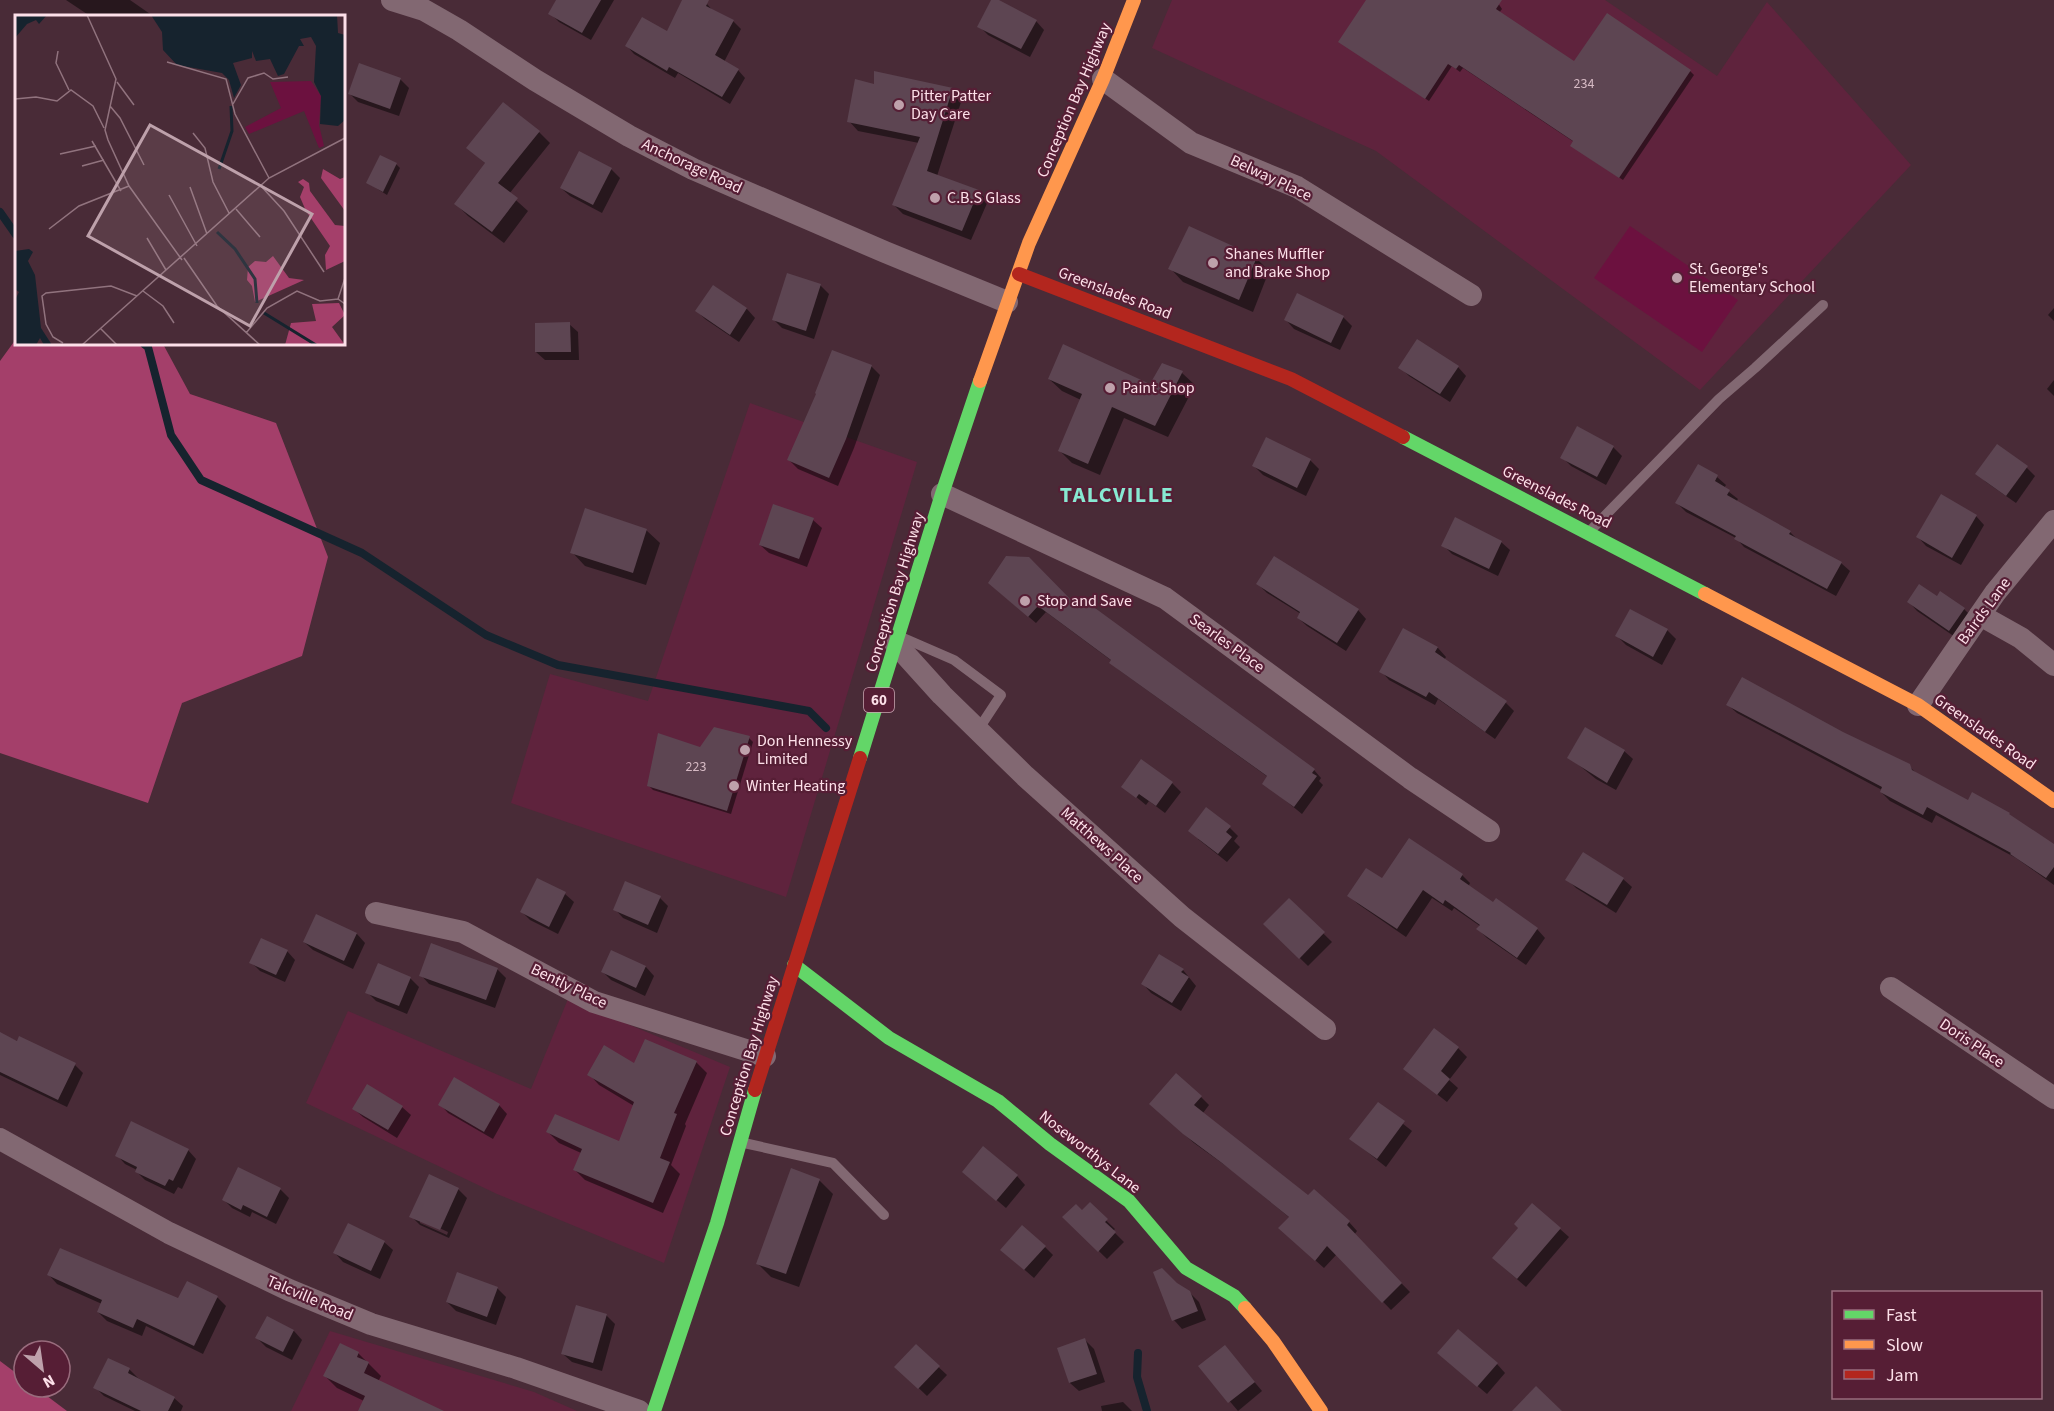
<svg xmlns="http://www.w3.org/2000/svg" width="2054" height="1411" font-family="'Source Sans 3',sans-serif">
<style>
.built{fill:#5f233d}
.green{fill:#6c113f}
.forest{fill:#a43f6a}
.shadow{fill:#0007;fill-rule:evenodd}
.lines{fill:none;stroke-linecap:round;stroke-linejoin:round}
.stream{stroke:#16232e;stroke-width:8}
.building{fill:#5d4552}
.lane{stroke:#826872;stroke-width:10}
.street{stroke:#826872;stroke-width:22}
.fast{stroke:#63d668;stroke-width:14}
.slow{stroke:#ff974d;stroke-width:14}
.jam{stroke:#b3261e;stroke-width:14}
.poi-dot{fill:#bea1ab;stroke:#561e35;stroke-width:2}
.labels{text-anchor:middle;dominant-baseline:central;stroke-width:4.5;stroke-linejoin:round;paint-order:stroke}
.number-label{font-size:14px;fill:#d5b9c3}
.shield{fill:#561e35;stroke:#cba6b3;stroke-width:1.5}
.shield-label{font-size:15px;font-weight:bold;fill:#fde0e9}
.poi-label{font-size:16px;fill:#fde0e9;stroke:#561e35;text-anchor:start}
.street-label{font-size:16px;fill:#fde0e9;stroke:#561e35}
.district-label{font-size:22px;font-weight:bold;letter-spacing:1.5px;fill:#87e9d2;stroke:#561e35}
.inset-river{fill:none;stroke:#16232e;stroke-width:3}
.inset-road{fill:none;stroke:#91737e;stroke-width:1.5}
.view{fill:#bea1ab;fill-opacity:0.15;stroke:#bea1ab;stroke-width:3}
.inset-edge{fill:none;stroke:#fde0e9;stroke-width:3}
</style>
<rect width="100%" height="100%" fill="#492b37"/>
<g class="built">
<path d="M1172,0h433l112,76 50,-74 144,163 -211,225 -324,-239 -224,-103z"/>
<path d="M750,403l167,59 -131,435 -275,-94 39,-129 98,27z"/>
<path d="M568,999l162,68 -66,196 -167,-69 -191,-91 42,-92 183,78z"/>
<path d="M330,1331l204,61 43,19h-286z"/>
</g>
<path class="green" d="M1630,226l108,74 -36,52 -108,-74z"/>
<g class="forest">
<path d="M16,339v5h147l27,50 86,29 52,134 -26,99 -120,47 -34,100 -148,-50v-392z"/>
<path d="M0,1361l24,18v8h11l32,24h-67z"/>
</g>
<g class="shadow">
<path d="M66,0h64l23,16h-63z"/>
<path d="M558,0h56l-23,40 -32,-18 -9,-9z"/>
<path d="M683,0h15l9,4 7,8 19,9 8,8 -17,33 14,8 7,8 -15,26 -52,-31 -3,5 -41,-24 -7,-8 40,-13z"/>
<path d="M993,0l43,21 8,9 -14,27 -42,-22 -9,-9z"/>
<path d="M1368,0h128l6,9 -3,4 76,50 115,8 4,4 -71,105 -47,-31 -2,-7 -111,-74 -3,4 -8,-6 -23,35 -85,-56z"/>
<path d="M400,79l9,9 -10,28 -41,-14 -9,-9z"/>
<path d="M876,86l76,3 10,10 -25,77 41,16 10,9 -17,39 -68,-26 -9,-9 25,-62 -61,-12 -9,-10z"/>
<path d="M539,132l11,11 -41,51 19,17 -24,32 -36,-27 -12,-12 30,-40 -18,-16z"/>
<path d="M396,164l4,4 -13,27 -19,-12z"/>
<path d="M611,169l9,9 -18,35 -32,-17 -9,-8z"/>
<path d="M1256,258l13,13 -16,41 -70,-30 -13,-14z"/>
<path d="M820,285l9,9 -15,45 -32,-11 -8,-8z"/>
<path d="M713,287l34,22 8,9 -16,24 -34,-23 -8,-8z"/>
<path d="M2054,308v13l-6,-6z"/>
<path d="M1343,317l9,9 -12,24 -46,-21 -8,-9z"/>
<path d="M569,324l9,8 1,28h-34l-9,-8z"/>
<path d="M1162,365l20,8 13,12 -27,52 -44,-19 -24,57 -28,-12 -12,-12 21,-51 -19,-9 -13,-12 102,7z"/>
<path d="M871,366l9,9 -26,73 -16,38 -40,-17 -9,-9z"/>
<path d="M1400,367h58l8,9 -16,26 -41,-26z"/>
<path d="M2054,380v16l-7,-7z"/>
<path d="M1997,446l30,22 8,8 -19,27 -30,-21 -9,-9z"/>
<path d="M1613,447l9,9 -16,29 -35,-19 -9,-9z"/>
<path d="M1310,460l9,9 -13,27 -43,-21 -9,-9z"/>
<path d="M1717,477l9,8 -2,3 14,11 -2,3 54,30 9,9 42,22 9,8 -14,25 -92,-49 -8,-9 -50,-26 -9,-9z"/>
<path d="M1976,516l8,9 -23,40 -35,-19 -8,-9z"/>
<path d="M813,520l9,8 -15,39 -38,-14 -9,-8z"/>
<path d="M646,530l14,13 -14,42 -61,-19 -13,-14z"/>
<path d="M1501,542l9,8 -12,26 -46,-22 -9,-9z"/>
<path d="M1258,584l100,26 8,9 -20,32 -39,-25 -9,-8 3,-4 -34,-21z"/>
<path d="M997,590l81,19 236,161 7,8 -2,3 4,4 -21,29 -38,-31 4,-6 -149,-107 -8,-7 1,-2 -66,-49 -10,11z"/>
<path d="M1937,598l27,11 9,9 -15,21 -41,-28 -8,-9z"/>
<path d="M1631,611l36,19 9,9 -14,26 -36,-20 -9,-9z"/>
<path d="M1404,630l34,18 8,9 -2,3 62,43 8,8 -19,28 -57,-40 -3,6 -46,-25 -8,-9z"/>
<path d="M1728,705l115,29 66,32 9,9 136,71v39l-38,-27 -80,-43 -4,8 -42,-22 -9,-9 1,-2 -145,-77z"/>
<path d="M749,738l4,4 -22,72 -78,-24 -4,-4 51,-37z"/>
<path d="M1624,751l9,8 -17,31 -20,-11 -27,-22z"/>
<path d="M1142,761l30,22 9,9 -16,21 -16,-12 -3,4 -23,-19z"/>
<path d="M1230,828l8,8 -4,5 6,6 -13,15 -29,-23z"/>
<path d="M1462,875l8,8 -2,4 25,17 44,25 8,9 -19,27 -39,-27 -9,-9 2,-3 -26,-18 -2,3 -20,-13 -26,39 -48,-33 -9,-8 34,-16z"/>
<path d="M1567,879h56l9,8 -16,26 -40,-25z"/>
<path d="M538,880l27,14 9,8 -16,32 -28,-14 -9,-9z"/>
<path d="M660,898l8,8 -11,27 -34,-15 -8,-9z"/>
<path d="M1289,900l43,42 -24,24 -43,-42z"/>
<path d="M316,916l41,18 8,9 -12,26 -40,-19 -9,-8z"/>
<path d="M287,951l8,9 -10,22 -25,-11 -9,-9z"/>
<path d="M612,952l34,15 8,9 -9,20 -34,-16 -8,-8z"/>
<path d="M497,969l9,9 -11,30 -66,-24 -8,-9z"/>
<path d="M1183,970l13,16 -15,25 -30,-18 -8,-9z"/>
<path d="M410,978l9,9 -12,27 -31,-13 -9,-9z"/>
<path d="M0,1034l75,31 8,8 -16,34 -67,-32z"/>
<path d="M1458,1048l9,9 -18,23 9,8 -11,14 -42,-33z"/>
<path d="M696,1062l11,11 -22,51 1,2 -15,39 9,9 -17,39 -78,-33 -11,-11 7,-16 -22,-10 -11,-11 72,10 14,-36 -35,-21 -10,-11 46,-9z"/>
<path d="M1201,1097l8,8 -6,8 106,84 40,25 8,9 -3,4 56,57 -19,18 -54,-56 -13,14 -35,-31 1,-19 -57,-47 -39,-28 -35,-31z"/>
<path d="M440,1104l59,1 8,9 -14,25 -45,-26z"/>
<path d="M1378,1104l34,27 -26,36 -35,-28z"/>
<path d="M402,1107l9,8 -14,23 -34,-21 -9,-8z"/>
<path d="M188,1150l8,9 -14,30 -4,-2 -4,7 -29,-14 -9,-9 1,-1 -12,-6 -8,-9z"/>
<path d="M239,1169l42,21 8,8 -13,26 -24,-12 -2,5 -18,-9 -8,-8z"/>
<path d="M792,1170l28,11 13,13 -34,93 -28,-10 -14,-14z"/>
<path d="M964,1172l53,4 8,9 -19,23z"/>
<path d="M458,1189l9,9 -18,40 -29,-13 -9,-9zM420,1219l28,13 -1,3 -27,-12z"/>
<path d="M1090,1205l25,24 -2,2 11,11 -17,17 -43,-42 18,-4z"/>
<path d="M1560,1229l9,8 -43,50 -24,-21z"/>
<path d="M384,1242l9,8 -13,29 -37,-17 -8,-9z"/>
<path d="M1045,1247l8,8 -19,23 -23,-20z"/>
<path d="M49,1275l130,25 8,-17 31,15 8,8 -23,48 -57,-28 -4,10 -35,-15 -9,-9 4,-8 -45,-20z"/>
<path d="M1177,1285l13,8 9,9 7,18 -24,9 -8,-9z"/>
<path d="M497,1288l9,9 -10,28 -40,-14 -9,-9z"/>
<path d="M606,1315l9,9 -13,47 -30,-9 -9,-8z"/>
<path d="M267,1318l27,13 8,9 -10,20 -26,-13 -9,-9z"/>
<path d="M1085,1340l9,9 11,33 -26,9 -9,-8z"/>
<path d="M916,1346l31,29 -20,21 -22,-21z"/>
<path d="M1225,1347l37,44 -24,20 -38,-45z"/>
<path d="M358,1353l23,23 -3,6 63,29h-82l5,-10 -27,-13 -12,-12z"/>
<path d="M109,1360l21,10 8,8 36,20 9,8 -2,5h-46l-31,-15 -9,-9z"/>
<path d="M1448,1361l49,3 8,9 -18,21z"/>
<path d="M1123,1402l9,9h-30l-1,-5z"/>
</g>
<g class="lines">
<g class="stream">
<path d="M0,212l16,23"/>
<path d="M144,344l4,3 23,88 30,45 161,73 124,82 72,30 251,46 17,17"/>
<path d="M1138,1353l-1,24 10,34"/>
</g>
</g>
<g class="building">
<path d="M556,0h45l-19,33 -34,-19z"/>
<path d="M682,0h27l-3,6 28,14 -19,35 24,14 -17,28 -53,-30 -2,4 -42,-25 17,-29 25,14z"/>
<path d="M991,0h8l38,20 -16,29 -44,-22z"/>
<path d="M1366,0h136l-6,9 78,52 33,-48 84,57 -72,108 -49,-32 3,-5 -114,-76 -3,4 -8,-5 -23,35 -87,-57z"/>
<path d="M359,63l42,15 -11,31 -42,-15z"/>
<path d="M874,71l79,17 -26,83 52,19 -17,41 -70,-26 28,-68 -73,-15 8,-43 19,5z"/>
<path d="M503,102l37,29 -42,52 20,15 -26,34 -38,-28 31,-41 -19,-15z"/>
<path d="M579,151l33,17 -19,37 -33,-17z"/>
<path d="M380,155l17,8 -14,29 -17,-9z"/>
<path d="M1189,226l68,31 -18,43 -71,-31z"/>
<path d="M787,273l34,11 -15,47 -34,-11z"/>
<path d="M713,285l34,23 -17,27 -35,-24z"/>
<path d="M1297,293l47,23 -13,27 -47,-23z"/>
<path d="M570,322l1,30h-36v-29z"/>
<path d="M1417,339l42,27 -19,28 -42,-26z"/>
<path d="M1063,344l87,40 12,-21 21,8 -28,55 -43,-19 -24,57 -30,-13 24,-57 -34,-15z"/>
<path d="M832,350l40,15 -26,74 -17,39 -42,-18 29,-66 -1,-1z"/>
<path d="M1577,426l37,20 -17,31 -37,-19z"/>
<path d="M1266,437l45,22 -14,29 -45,-22z"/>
<path d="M1997,444l31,22 -22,30 -31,-22z"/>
<path d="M1698,464l20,11 -3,6 15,9 -3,5 64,36 -2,3 53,28 -15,27 -93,-50 2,-3 -61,-33z"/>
<path d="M1941,494l36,21 -25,43 -36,-21z"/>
<path d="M773,504l41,14 -15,41 -40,-14z"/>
<path d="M585,508l62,21 -14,44 -63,-20z"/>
<path d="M1455,517l47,24 -13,28 -48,-23z"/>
<path d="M1006,556l23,1 49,50 6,-7 231,169 -3,4 5,3 -23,31 -32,-23 5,-8 -158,-113 2,-3 -73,-54 -10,11 -40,-34z"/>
<path d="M1274,556l85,53 -22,34 -40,-25 3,-6 -44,-28z"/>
<path d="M1919,584l18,12 3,-5 25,17 -16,23 -42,-29z"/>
<path d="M1630,609l38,20 -15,28 -38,-21z"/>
<path d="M1403,628l35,19 -3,5 72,49 -22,31 -56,-40 -3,5 -47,-25z"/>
<path d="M1742,677l101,55 67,32 2,6 56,30 4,-8 38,21 -1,1 45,30v23l-8,11 -36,-24 1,-1 -84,-46 -4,8 -43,-23 2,-5 -156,-82z"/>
<path d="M714,727l36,9 -23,75 -80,-25 11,-53 42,14z"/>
<path d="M1585,727l40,23 -18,33 -40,-25z"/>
<path d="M1141,759l32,23 -17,24 -17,-12 -3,4 -15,-11z"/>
<path d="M1206,807l25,19 -5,6 6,5 -14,17 -30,-23z"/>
<path d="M1409,838l54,36 -3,5 33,23 3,-4 42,30 -21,30 -41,-29 4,-4 -35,-25 -2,4 -20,-14 -26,39 -50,-33 19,-28 16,10z"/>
<path d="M1583,852l41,26 -17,27 -42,-25z"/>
<path d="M537,878l29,14 -17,35 -29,-15z"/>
<path d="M625,881l36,15 -13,29 -35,-15z"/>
<path d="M1289,898l36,34 -26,27 -36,-35z"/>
<path d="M316,914l41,19 -13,28 -41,-19z"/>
<path d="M261,938l27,12 -12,25 -27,-12z"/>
<path d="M431,943l67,25 -12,32 -67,-24z"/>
<path d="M611,950l35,16 -10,22 -35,-16z"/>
<path d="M1159,954l25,15 -3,3 8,5 -17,26 -31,-19z"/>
<path d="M378,963l33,14 -12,29 -34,-13z"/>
<path d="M1434,1028l25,19 -18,24 9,8 -13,16 -34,-26z"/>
<path d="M0,1032l17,9 2,-5 57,27 -18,37 -58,-28z"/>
<path d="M645,1039l52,22 -23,52 3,1 -17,44 10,4 -17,41 -80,-33 9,-21 -36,-17 9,-18 64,27 15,-39 -47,-27 17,-30 30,18z"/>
<path d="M1176,1073l26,23 -8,9 114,90 6,-6 36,32 -3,4 55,58 -20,20 -55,-57 -12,15 -37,-33 11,-11 -67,-54 -39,-29 -34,-30z"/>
<path d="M454,1077l46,27 -16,28 -46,-27z"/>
<path d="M367,1084l36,22 -15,24 -36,-21z"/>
<path d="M1378,1102l27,19 -28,38 -28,-20z"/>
<path d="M131,1121l58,28 -16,32 -4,-2 -4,7 -30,-14 2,-5 -22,-11z"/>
<path d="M983,1146l35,29 -22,26 -34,-29z"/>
<path d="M238,1167l43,21 -14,29 -24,-12 -2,5 -19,-10z"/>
<path d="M791,1168l29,11 -34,95 -30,-10z"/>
<path d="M429,1174l30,14 -19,42 -31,-13z"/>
<path d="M1090,1202l18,17 -3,3 11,10 -18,20 -36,-35 14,-13 6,6z"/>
<path d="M1532,1203l29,25 -44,51 -25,-21 26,-30 -4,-4z"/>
<path d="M348,1223l37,18 -14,30 -38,-18z"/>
<path d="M1022,1225l24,21 -22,24 -24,-20z"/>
<path d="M60,1248l118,50 9,-17 31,15 -24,50 -57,-27 -4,9 -36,-16 5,-12 -55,-25z"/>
<path d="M1162,1268l15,15 13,8 8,20 -26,10 -19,-49z"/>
<path d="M457,1272l41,15 -11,30 -41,-15z"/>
<path d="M576,1305l31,9 -14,49 -32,-9z"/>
<path d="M267,1316l27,14 -11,22 -28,-14z"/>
<path d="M1458,1329l40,34 -21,24 -40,-34z"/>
<path d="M1085,1338l12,36 -28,9 -12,-35z"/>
<path d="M340,1343l19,9 -2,5 12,5 -5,11 80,38h-86l7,-15 -42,-20z"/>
<path d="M916,1344l24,22 -22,23 -24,-22z"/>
<path d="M1225,1345l30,37 -27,21 -30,-37z"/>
<path d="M108,1358l22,10 -2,5 47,24 -7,14h-27l-48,-23z"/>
<path d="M1536,1386l26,25h-50z"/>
</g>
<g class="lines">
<g class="lane">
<path d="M1589,532l130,-133 36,-31 68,-63"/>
<path d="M901,637l53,23 47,35 -23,35"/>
<path d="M744,1143l89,20 51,52"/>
</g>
<g class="street">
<path d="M392,0l32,10 35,20 76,50 94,56 64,33 192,83 122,50"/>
<path d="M1103,79l88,64 106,44 174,108"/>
<path d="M942,494l223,104 245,180 79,53"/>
<path d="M1980,615l41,23 33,27"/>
<path d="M895,643l47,52 83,81 108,97 49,44 143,112"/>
<path d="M1918,705l77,-112 59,-72"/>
<path d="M376,913l87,19 131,70 171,54"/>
<path d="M1891,988l163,110"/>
<path d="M0,1139l169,94 120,57 82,34 145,44 123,43"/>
</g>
<g class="fast">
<path d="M1403,437l302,157"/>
<path d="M860,758l82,-264 38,-113"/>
<path d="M794,965l95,73 109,63 52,43 79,57 57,67 48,28 11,12"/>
<path d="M654,1411l63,-188 38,-133"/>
</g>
<g class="slow">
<path d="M980,381l49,-138 74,-164 31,-79"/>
<path d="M1705,594l213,111 136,96"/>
<path d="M1245,1308l28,33 48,70"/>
</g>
<g class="jam">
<path d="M1019,274l272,105 112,58"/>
<path d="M755,1090l105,-332"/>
</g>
</g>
<g class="poi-dot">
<circle cx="899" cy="105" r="6"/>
<circle cx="935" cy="198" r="6"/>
<circle cx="1213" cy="263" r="6"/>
<circle cx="1677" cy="278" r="6"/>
<circle cx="1110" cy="388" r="6"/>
<circle cx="1025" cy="601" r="6"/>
<circle cx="745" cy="750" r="6"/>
<circle cx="734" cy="786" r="6"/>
</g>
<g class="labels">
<g class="number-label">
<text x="1584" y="84">234</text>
<text x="696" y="767">223</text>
</g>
<rect class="shield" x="864" y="688" width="30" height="24" rx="4.5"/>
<g class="shield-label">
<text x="879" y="700">60</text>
</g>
<g class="poi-label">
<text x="911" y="96">Pitter Patter<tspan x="911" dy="18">Day Care</tspan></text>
<text x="947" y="198">C.B.S Glass</text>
<text x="1225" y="254">Shanes Muffler<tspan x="1225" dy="18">and Brake Shop</tspan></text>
<text x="1689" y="269">St. George's<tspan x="1689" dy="18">Elementary School</tspan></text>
<text x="1122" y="388">Paint Shop</text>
<text x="1037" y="601">Stop and Save</text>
<text x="757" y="741">Don Hennessy<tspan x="757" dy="18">Limited</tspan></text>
<text x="746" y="786">Winter Heating</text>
</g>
<g class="street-label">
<text transform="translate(1074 100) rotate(-67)">Conception Bay Highway</text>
<text transform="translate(692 166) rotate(25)">Anchorage Road</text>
<text transform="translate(1271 178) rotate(25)">Belway Place</text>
<text transform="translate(1115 293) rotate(21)">Greenslades Road</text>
<text transform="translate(1557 497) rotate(27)">Greenslades Road</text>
<text transform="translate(895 592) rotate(-73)">Conception Bay Highway</text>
<text transform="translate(1984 611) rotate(-54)">Bairds Lane</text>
<text transform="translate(1227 643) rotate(36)">Searles Place</text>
<text transform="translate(1985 732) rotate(35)">Greenslades Road</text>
<text transform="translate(1102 845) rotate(42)">Matthews Place</text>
<text transform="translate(569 986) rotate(26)">Bently Place</text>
<text transform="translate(1972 1043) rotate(34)">Doris Place</text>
<text transform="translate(749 1056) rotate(-73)">Conception Bay Highway</text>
<text transform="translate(1090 1152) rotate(38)">Noseworthys Lane</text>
<text transform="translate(310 1298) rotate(23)">Talcville Road</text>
</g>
<g class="district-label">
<text x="1117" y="495">TALCVILLE</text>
</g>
</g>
<g transform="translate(15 15)">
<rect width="330" height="330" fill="#492b37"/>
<path d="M296,66l10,15 -2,29 5,21 -5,2 -15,-37 -55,23 -4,-7 36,-19 -11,-26z" fill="#6c113f"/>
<path d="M308,154l17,10 5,-2v34l-24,-33zM288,164l6,4 1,8 25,34 10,1v35l-19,9 -1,-15 5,-9 -24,-35 -6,-14 4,-10 -6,-5zM258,241l16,22 15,2 -49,22 -3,-16 -5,-6 1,-13 7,-6 11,1zM324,288l6,12 -13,12 13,18h-60l6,-22 25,-2 -4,-17z" fill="#a43f6a"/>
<path d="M0,0h32l-8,9 -3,-4 -9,4 -12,14zM136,0h186l1,18 7,2v85l-7,6 -18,-2 1,-28 -7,-14 2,-36 -5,-9 -11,2 4,7h-5l-15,28 -6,2 -8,-17 -14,2 -4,-10v7l-19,5 8,22 -7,13 -5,-18 -7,-7 -45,-8 -14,-15 -1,-18zM14,234l4,3 -5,9 7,14 6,53 11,17h-8l-4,-7 -4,7h-21v-45l4,-8 -4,-3v-38z" fill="#16232e"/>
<path class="inset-river" d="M204,154l13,-38 -1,-25M202,217l18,17 20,30 2,24M249,298l52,32"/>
<path class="inset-road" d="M72,0l29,64 -11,51 3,10 21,46 53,74M43,36l-2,12 13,27M152,47l59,17 9,35 34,64M102,67l17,23M0,84l21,-2 21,4 14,-11 22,16 11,22M218,89l15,-26 16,-5 9,6 15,-2M95,91l10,12 24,47M178,118l12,15 8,34 16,31M77,126l29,50M45,139l36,-8M67,151l22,-6M245,170l24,26 40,61M175,172l17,47M154,180l28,51M221,194l24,28M34,214l30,-23 50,-20M132,223l19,32M169,243l33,48 43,39M128,276l20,15 11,17M323,284l7,-21M86,314l16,16M231,318l21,-25 30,-17 23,10 18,-2 7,5M48,328l-10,-6 -7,-13 -4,-28 4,-3 65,-7 26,10M67,330l187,-167 76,-40"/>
<path class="view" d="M135,110l162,89 -62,112 -162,-90z"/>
<rect width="330" height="330" class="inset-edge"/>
</g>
<rect x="1832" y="1291" width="210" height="108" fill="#561e35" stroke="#996c7d" stroke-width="1.5"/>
<rect x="1844" y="1310" width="30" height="9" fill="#63d668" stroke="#996c7d" stroke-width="1.5"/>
<text x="1886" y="1321" font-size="18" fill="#fde0e9">Fast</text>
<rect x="1844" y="1340" width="30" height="9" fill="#ff974d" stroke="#996c7d" stroke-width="1.5"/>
<text x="1886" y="1351" font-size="18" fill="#fde0e9">Slow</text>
<rect x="1844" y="1370" width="30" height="9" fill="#b3261e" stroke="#996c7d" stroke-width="1.5"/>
<text x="1886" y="1381" font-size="18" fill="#fde0e9">Jam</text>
<g transform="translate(42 1369) rotate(151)"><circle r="28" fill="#561e35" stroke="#996c7d" stroke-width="1.5"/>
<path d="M0-4.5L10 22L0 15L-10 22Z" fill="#bea1ab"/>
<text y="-9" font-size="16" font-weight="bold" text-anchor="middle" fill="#fde0e9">N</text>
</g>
</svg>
